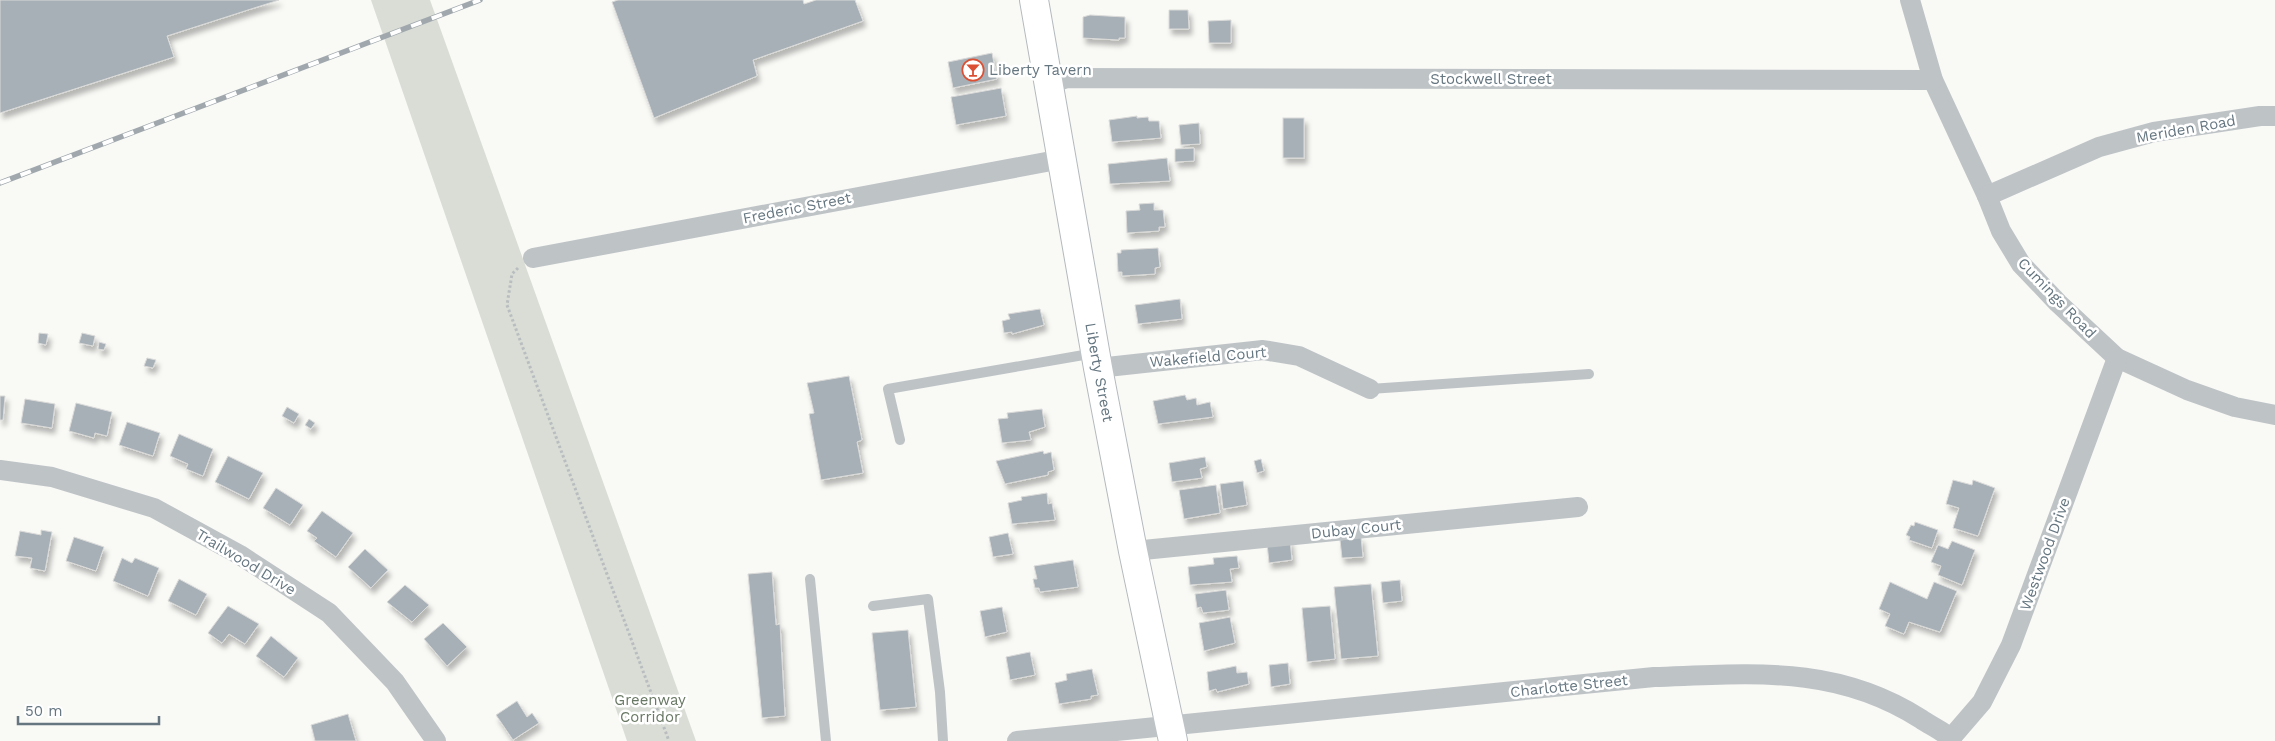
<svg xmlns="http://www.w3.org/2000/svg" width="2275" height="741" font-family="'Work Sans',sans-serif">
<style>
.green{fill:#d9ddd6}
.building{fill:#a7b0b6;stroke:#dadad9;filter:url(#shadow)}
.lines{fill:none;stroke-linecap:round;stroke-linejoin:round}
.secondary-casing{stroke:#b3b9bd;stroke-width:30}
.path{stroke:#b9bdbf;stroke-width:3;stroke-dasharray:2.5 2.5;stroke-linecap:butt}
.lane{stroke:#bec3c6;stroke-width:10}
.street{stroke:#bec3c6;stroke-width:20}
.secondary{stroke:#fff;stroke-width:28}
.rail-casing{stroke:#a0a8ad;stroke-width:5.5}
.rail{stroke:#fff;stroke-width:4;stroke-dasharray:11;stroke-linecap:butt}
.labels{text-anchor:middle;dominant-baseline:central;stroke-width:5;stroke-linejoin:round;paint-order:stroke}
.poi-label{font-size:15px;fill:#657680;stroke:#fff;text-anchor:start}
.street-label{font-size:15px;fill:#657680;stroke:#fff}
.park-label{font-size:15px;fill:#697864;stroke:#fff}
</style>
<defs>
<filter id="shadow"><feDropShadow dx="3" dy="5.5" stdDeviation="2.5" flood-color="#0004"/></filter>
</defs>
<rect width="100%" height="100%" fill="#f9f9f6"/>
<path class="green" d="M371,0h59l266,741h-69z"/>
<g class="building">
<path d="M0,0h279l-112,36 7,21 -174,56z"/>
<path d="M618,0h185l1,4 12,-4h39l8,21 -110,39 4,16 -103,42 -42,-116z"/>
<path d="M1169,10h19l1,19h-20z"/>
<path d="M1090,15l35,2v21h-6v2l-36,-2v-21z"/>
<path d="M1231,20v23h-22l-1,-22z"/>
<path d="M992,53l5,26 -44,9 -5,-26z"/>
<path d="M1001,88l5,28 -50,9 -5,-28z"/>
<path d="M1137,116v2l11,-1 1,4h10l2,17 -49,4 -3,-22z"/>
<rect x="1283" y="118" width="21" height="40"/>
<path d="M1199,123l1,21 -19,1 -2,-20z"/>
<path d="M1194,148v13l-19,1v-13z"/>
<path d="M1167,158l3,23 -60,3 -2,-20z"/>
<path d="M1154,203v7h9l2,17h-6v4l-32,2 -1,-22 14,-1 -1,-6z"/>
<path d="M1158,248l2,19 -5,1v6l-33,2v-4h-4l-1,-19h4v-3z"/>
<path d="M1180,299l2,20 -44,5 -3,-19z"/>
<path d="M1040,309l4,16 -32,9v-2l-8,1 -2,-12 8,-2 -2,-5z"/>
<path d="M39,333l9,1 -2,11 -8,-2z"/>
<path d="M82,333l13,3 -2,10 -14,-3z"/>
<path d="M99,342l7,2 -2,6 -6,-1z"/>
<path d="M147,358l9,2 -3,8 -9,-2z"/>
<path d="M849,376l13,64 -5,2 6,31 -42,7 -12,-66 5,-1 -7,-30z"/>
<path d="M1185,395l2,5 9,-2 1,7 13,-3 3,15 -55,7 -5,-23z"/>
<path d="M0,396h5l-2,24h-3z"/>
<path d="M25,399l30,5 -3,24 -31,-5z"/>
<path d="M76,403l36,9 -5,24 -12,-3 -1,5 -25,-7z"/>
<path d="M287,407l12,7 -5,9 -12,-7z"/>
<path d="M1042,409l3,18 -16,5 2,8 -29,3 -4,-24 10,-1 -1,-5z"/>
<path d="M309,419l6,4 -4,6 -6,-4z"/>
<path d="M127,422l33,11 -7,23 -34,-11z"/>
<path d="M179,434l34,15 -10,27 -17,-7 2,-5 -18,-8z"/>
<path d="M1043,451l1,3 7,-2 3,18 -6,2v3l-43,9 -9,-23z"/>
<path d="M228,456l35,17 -14,26 -34,-17z"/>
<path d="M1205,457l2,10 -7,2 2,9 -30,4 -3,-19z"/>
<path d="M1261,459l3,12 -7,2 -3,-12z"/>
<path d="M1953,480l19,5 1,-5 22,8 -17,48 -25,-8 6,-20 -13,-4z"/>
<path d="M1243,481l4,24 -24,4 -3,-25z"/>
<path d="M1216,485l4,28 -36,6 -5,-29z"/>
<path d="M276,488l27,17 -13,20 -27,-17z"/>
<path d="M1047,493l1,11 4,-1 3,17 -43,4 -4,-21 14,-3 -1,-3z"/>
<path d="M322,511l31,22 -17,24 -22,-16 3,-3 -10,-7z"/>
<path d="M1915,522l23,8 -6,18 -23,-8 1,-3 -4,-2 5,-10 3,1z"/>
<path d="M41,530l11,2 -7,39 -15,-3 2,-10 -17,-2 5,-25 21,4z"/>
<path d="M1008,533l5,21 -20,3 -4,-20z"/>
<path d="M74,537l30,10 -8,24 -30,-10z"/>
<path d="M1361,537l2,20 -21,1 -2,-18z"/>
<path d="M1290,540l2,20 -23,3 -2,-20z"/>
<path d="M1952,541l23,9 -13,35 -24,-10 3,-9 -10,-4 7,-17 10,4z"/>
<path d="M365,549l23,21 -17,18 -23,-21z"/>
<path d="M1237,556l2,12 -9,1 2,13 -42,3 -2,-18 26,-3 -1,-6z"/>
<path d="M122,558l10,5 3,-5 24,10 -11,28 -35,-15z"/>
<path d="M1073,560l5,27 -38,5 -1,-4h-4l-2,-9h4l-3,-13z"/>
<path d="M772,572l4,53 4,-1 5,92 -23,2 -14,-144z"/>
<path d="M179,579l28,15 -11,21 -28,-14z"/>
<path d="M1400,580l2,21 -19,2 -2,-21z"/>
<path d="M1890,582l37,17 7,-17 23,9 -17,41 -31,-10 -5,12 -19,-8 5,-12 -11,-5z"/>
<path d="M1371,584l7,72 -37,3 -7,-72z"/>
<path d="M405,585l24,20 -17,17 -25,-20z"/>
<path d="M1226,590l3,20 -26,3 -2,-6 -4,1 -2,-14z"/>
<path d="M228,606l31,18 -14,20 -16,-10 -7,9 -14,-10z"/>
<path d="M1330,606l5,53 -28,3 -5,-54z"/>
<path d="M1002,607l5,25 -22,5 -5,-26z"/>
<path d="M1230,617l5,26 -31,8 -5,-28z"/>
<path d="M443,623l24,24 -20,19 -23,-27z"/>
<path d="M908,630l8,77 -36,3 -8,-77z"/>
<path d="M271,636l27,22 -14,19 -28,-21z"/>
<path d="M1030,652l5,23 -25,5 -4,-23z"/>
<path d="M1288,663l2,21 -19,3 -2,-22z"/>
<path d="M1236,666l1,7 10,-1 2,12 -32,8 -1,-3 -7,2 -2,-19z"/>
<path d="M1092,669l6,26 -7,1v3l-32,5 -4,-21 12,-3 -1,-6z"/>
<path d="M517,701l10,16 5,-4 7,10 -26,17 -17,-25z"/>
<path d="M348,714l8,27h-41l-4,-16z"/>
</g>
<g class="lines">
<g class="secondary-casing">
<g id="secondary">
<path id="s1" d="M1034,0l64,368 35,183 40,190"/>
</g>
</g>
<path class="path" d="M518,268l-6,6 -5,31 162,436"/>
<g class="lane">
<path d="M1370,389l219,-15"/>
<path d="M900,440l-12,-51 207,-36"/>
<path d="M810,579l16,162"/>
<path d="M873,606l55,-7 12,93 3,49"/>
</g>
<g class="street">
<path d="M1910,0l23,80 54,116 14,35 20,33 37,39 59,55 70,32 48,17 40,8"/>
<path d="M1049,84l18,-6 866,2"/>
<path d="M1987,196l112,-49 55,-15 106,-16h15"/>
<path d="M533,258l529,-99"/>
<path d="M1098,368l165,-18 36,6 71,33"/>
<path d="M0,470l52,7 102,31 86,47 89,58 66,69 41,59"/>
<path d="M1133,551l445,-44"/>
<path d="M1951,738l31,-36 29,-57 106,-287"/>
<path d="M1017,741l637,-64c97,-3 181,-13 267,42 10,7 25,13 31,22"/>
</g>
<use href="#secondary" class="secondary"/>
<g class="rail-casing">
<path id="rail" d="M0,183l480,-183"/>
</g>
<use href="#rail" class="rail"/>
</g>
<defs>
<g id="bar-ring" transform="scale(1.125)"><circle r="9.5" fill="#fff" stroke="#db5034" stroke-width="1.5"/><path d="M-6-5H6L.8 .8V4.5H3.5V6h-7V4.5H-.8V.8Z" fill="#db5034"/></g>
</defs>
<g fill-rule="evenodd">
<use href="#bar-ring" x="973" y="70"/>
</g>
<g class="labels">
<g class="poi-label">
<text x="989" y="70">Liberty Tavern</text>
</g>
<g class="street-label">
<text x="1491" y="79">Stockwell Street</text>
<text transform="translate(2186 129) rotate(-10)">Meriden Road</text>
<text transform="translate(797 208) rotate(-11)">Frederic Street</text>
<text transform="translate(2057 298) rotate(46)">Cumings Road</text>
<text transform="translate(1208 357) rotate(-5)">Wakefield Court</text>
<text stroke="none"><textPath href="#s1" startOffset="378">Liberty Street</textPath></text>
<text transform="translate(1356 529) rotate(-6)">Dubay Court</text>
<text transform="translate(2045 554) rotate(-70)">Westwood Drive</text>
<text transform="translate(246 562) rotate(31)">Trailwood Drive</text>
<text transform="translate(1569 686) rotate(-6)">Charlotte Street</text>
</g>
<g class="park-label">
<text x="650" y="700">Greenway<tspan x="650" dy="17">Corridor</tspan></text>
</g>
</g>
<path d="M18 716v8h141v-8" fill="none" stroke="#657680" stroke-width="2.5"/>
<text x="25" y="716" font-size="15" fill="#657680" stroke="#ffffff" stroke-width="4" paint-order="stroke">50 m</text>
</svg>
